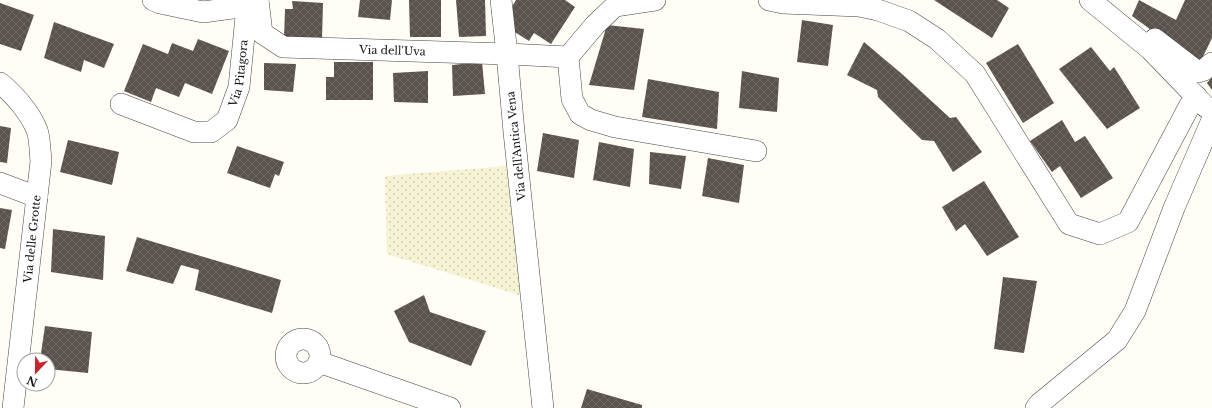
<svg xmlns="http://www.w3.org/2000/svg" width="1212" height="408" font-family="'Libre Baskerville',serif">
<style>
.farmland{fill:url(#farmland-dots)}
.building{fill:url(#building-cross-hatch)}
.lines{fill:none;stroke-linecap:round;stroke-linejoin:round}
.minor-casing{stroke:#444;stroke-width:22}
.minor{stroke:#fff;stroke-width:21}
.labels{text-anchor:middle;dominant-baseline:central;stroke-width:4;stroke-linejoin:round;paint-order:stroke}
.street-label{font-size:11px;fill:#111;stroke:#fff}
</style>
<defs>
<pattern id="farmland-dots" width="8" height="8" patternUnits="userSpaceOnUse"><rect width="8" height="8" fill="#f6f3d4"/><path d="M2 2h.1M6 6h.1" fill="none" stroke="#d2cfb5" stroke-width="1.8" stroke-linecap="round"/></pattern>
<pattern id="building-cross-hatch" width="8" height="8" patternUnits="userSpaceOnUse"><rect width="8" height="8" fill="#5a524d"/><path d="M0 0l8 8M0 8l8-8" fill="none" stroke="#6d6662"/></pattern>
</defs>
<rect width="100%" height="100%" fill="#fffdf5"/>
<path class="farmland" d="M506,166l16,130 -135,-42 -2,-78z"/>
<g class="building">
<path d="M360,0h32l-2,20 -32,-3z"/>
<path d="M409,0h32v37h-31z"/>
<path d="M456,0h29l1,36 -27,1z"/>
<path d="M516,0h49l10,7 -24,37 -17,-11 -5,8 -19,-12 4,-10 -7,-4z"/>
<path d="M934,0h63l12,8 -17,30z"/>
<path d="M1139,0l37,20 9,-20h27v38l-13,27 -67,-49z"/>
<path d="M292,1l31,2 -1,36h-38l1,-30h8z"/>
<path d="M0,3l34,12 -13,36 -21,-7z"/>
<path d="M802,20l31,5 -5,41 -31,-4z"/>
<path d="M54,22l60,22 -10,24 -20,-8 -3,12 -37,-14z"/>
<path d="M607,25l37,4 -10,61 -45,-5z"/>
<path d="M198,39l31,12 -17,43 -27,-11 -6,14 -23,-9 -5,14 -27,-11 19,-47 25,10 4,-11 21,8z"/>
<path d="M864,42l38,32 48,44 6,-1 26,35 -29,20 -19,-31 -12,-1 -44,-43 -1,-7 -30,-15z"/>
<path d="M1018,44l36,59 -31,20 -37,-60z"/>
<path d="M1091,47l19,24 4,-4 26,41 -33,21 -48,-60z"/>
<path d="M334,62h39v38h-47v-23h8z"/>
<path d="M482,62l3,32 -32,2 -1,-31z"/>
<path d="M264,63l32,1 -3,28 -29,-2z"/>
<path d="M428,71v32l-34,-1 -1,-29z"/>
<path d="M742,71l37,7 -2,34 -38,-4z"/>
<path d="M1212,77v13l-5,-7z"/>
<path d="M648,79l71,13 -2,37 -75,-12z"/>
<path d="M1062,120l13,22 10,-6 28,42 -32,20 -21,-32 -8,6 -22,-31z"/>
<path d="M0,126l11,2 -4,35 -7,-1z"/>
<path d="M543,133l36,7 -5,38 -37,-7z"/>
<path d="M68,140l51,12 -7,33 -52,-13z"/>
<path d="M599,142l35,7 -4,38 -37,-7z"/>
<path d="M237,146l47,16 -5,14 -4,-2 -5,14 -43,-15z"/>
<path d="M650,152l36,4 -5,33 -32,-5z"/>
<path d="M708,158l36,7 -5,38 -37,-7z"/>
<path d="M984,181l35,56 -32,19 -22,-32 -9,7 -14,-24z"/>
<path d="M0,208l12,2 -7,39 -5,-1z"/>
<path d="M53,229l52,7 -2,44 -52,-8z"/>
<path d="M137,237l144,43 -9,33 -77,-23 4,-20 -18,-5 -8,19 -47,-13z"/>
<path d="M1003,277l34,4 -13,72 -30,-4z"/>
<path d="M424,295l6,17 56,19 -15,35 -62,-24 -15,-31z"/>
<path d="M45,326l47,6 -4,41 -40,-4v-9h-8z"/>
<path d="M587,389l55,16v3h-61z"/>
</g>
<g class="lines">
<g class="minor-casing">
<g id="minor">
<path d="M153,0l7,3 43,9 44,-6 11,-6"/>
<path id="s1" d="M258,0l4,33 21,14 224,7 -6,-54"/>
<path d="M769,0l14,3 76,3 19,4 31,11 28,18 38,35 94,150 31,10 28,-12 62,-117 6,-9"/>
<path d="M1090,0l60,49 56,58"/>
<path d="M1155,39l43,33 6,-2 8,-7"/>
<path d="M568,57l4,42 8,15 11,6 24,7 141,24"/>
<path d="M0,83c15,12 30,30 37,47 3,8 3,22 4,31l-28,247"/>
<path id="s2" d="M121,104l73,28h17l16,-12 12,-33 8,-81"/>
<path d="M0,183l37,14"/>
<circle cx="303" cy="356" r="17"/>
<path d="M319,362l131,46"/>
<path d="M543,408l-29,-276 -7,-78 61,3 27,-32 20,-19 40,-6"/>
<path d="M1036,408l3,-4 78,-64 18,-29 39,-103 38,-88"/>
</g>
</g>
<use href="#minor" class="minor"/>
</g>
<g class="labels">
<g class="street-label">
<text stroke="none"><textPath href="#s1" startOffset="168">Via dell'Uva</textPath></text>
<text stroke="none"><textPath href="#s2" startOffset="164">Via Pitagora</textPath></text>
<text transform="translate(516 146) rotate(-96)">Via dell'Antica Vena</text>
<text transform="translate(32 239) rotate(-84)">Via delle Grotte</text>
</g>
</g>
<g transform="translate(36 372) rotate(202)"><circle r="19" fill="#ffffff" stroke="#a0a0a0"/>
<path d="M0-3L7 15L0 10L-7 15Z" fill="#c4262e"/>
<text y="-6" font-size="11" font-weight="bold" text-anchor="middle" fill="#111111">N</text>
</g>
</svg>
